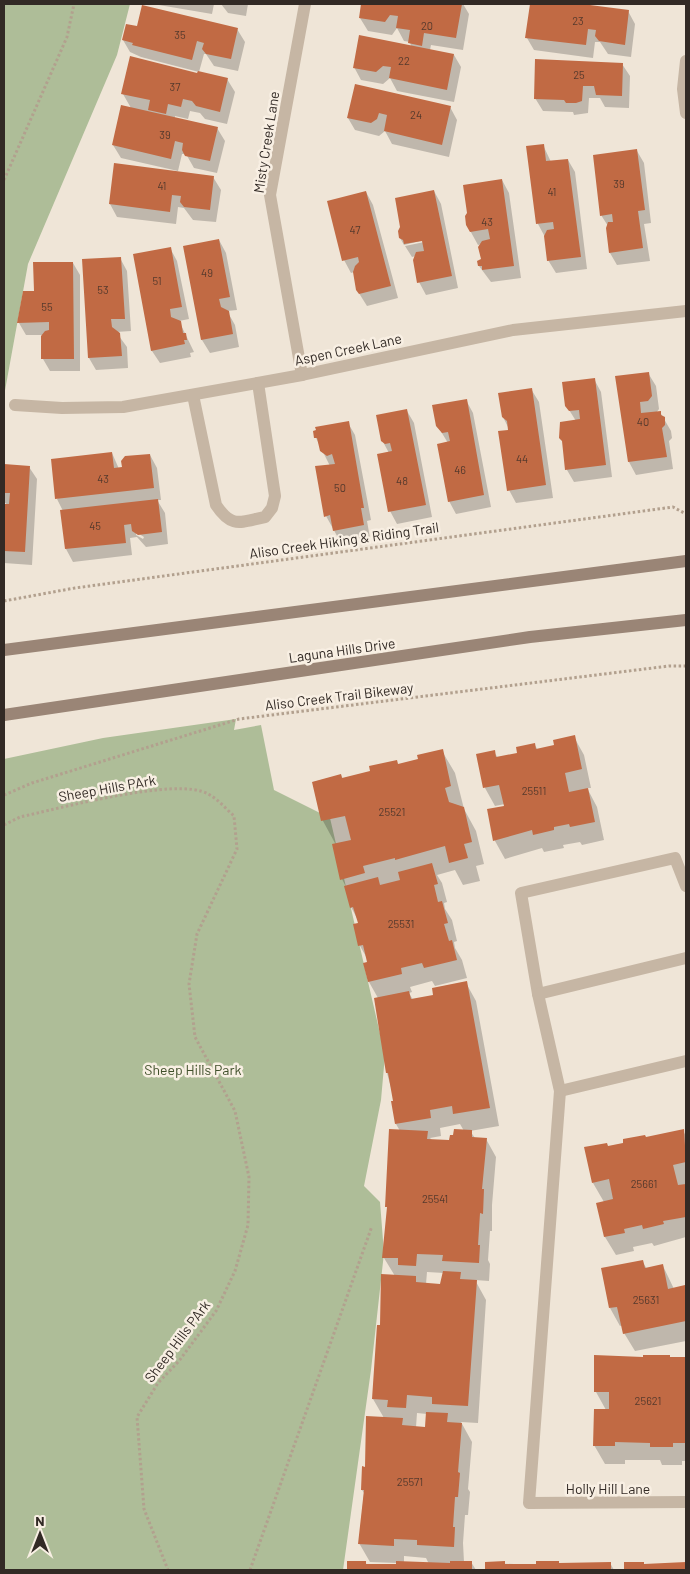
<svg xmlns="http://www.w3.org/2000/svg" width="690" height="1574" font-family="Barlow,sans-serif">
<style>
.green{fill:#aebd98}
.shadow{fill:#0003;fill-rule:evenodd}
.building{fill:#c16a44}
.lines{fill:none;stroke-linecap:round;stroke-linejoin:round}
.path{stroke:#b2a08e;stroke-width:3;stroke-dasharray:2.5 2.5;stroke-linecap:butt}
.minor{stroke:#c6b6a4;stroke-width:12}
.secondary{stroke:#9a8576;stroke-width:12}
.labels{text-anchor:middle;dominant-baseline:central;stroke-width:5;stroke-linejoin:round;paint-order:stroke}
.number-label{font-size:11px;fill:#563a2d}
.street-label{font-size:14px;fill:#322a25;stroke:#f8efe3}
.park-label{font-size:14px;fill:#3f4f2a;stroke:#f8efe3}
</style>
<rect width="100%" height="100%" fill="#efe5d7"/>
<g class="green">
<path d="M4,4h126l-13,51 -89,209 -24,132z"/>
<path d="M236,719l-2,11 27,-5 13,65 56,28 55,237 -4,45 -17,86 16,16 4,51 -13,117 -28,200h-339v-811l99,-21z"/>
</g>
<g class="shadow">
<path d="M153,4h61l-2,10z"/>
<path d="M221,4h27l-2,12 -18,-3z"/>
<path d="M363,4h100l6,10 -6,36 -32,-5 -1,5 24,5 7,12 -7,35 -57,-11 -7,-13 -7,6 -22,-4 -7,-13 57,-21 -1,-4 -6,-1 -7,-13 -5,7 -24,-4 -8,-13z"/>
<path d="M531,4h41l56,7 7,13 -4,33 -23,-3 -8,-12h-5l-2,16 -59,-8 -7,-12z"/>
<path d="M237,29l8,13 -7,29 -24,-5 -8,-12h-2l-5,18 -58,-15 -11,-5 -7,-12z"/>
<path d="M622,64l8,12 -1,32 -24,-1 -5,-9h-11l-1,15 -14,2 -1,-3 -30,-1 -8,-13z"/>
<path d="M198,75l29,4 8,13 -8,32 -22,-5 -5,-6 -10,-2 -2,8 -13,-3v2l42,10 8,13 -8,32 -23,-5 -8,-14h-4l-4,17 -57,-13 -8,-13 18,-37 -8,-14z"/>
<path d="M356,85l94,22 7,13 -8,37 -57,-13 -7,-13 -6,5 -24,-6 -7,-12z"/>
<path d="M543,145l8,17 17,-2 7,12 12,97 -31,4 -8,-13 -3,-23 -7,-13 -10,-76z"/>
<path d="M637,151l7,12 7,60 -7,1 6,37 -33,4 -7,-12 -2,-27 -7,-11z"/>
<path d="M213,177l8,13 -5,32 -23,-2 -9,-12 -6,-1 -2,17 -59,-7 -7,-13z"/>
<path d="M502,180l7,13 12,85 -30,4 -12,-16 3,-7 -1,-15 -3,1 -11,-20z"/>
<path d="M434,191l7,13 17,84 -32,7 -7,-13 -3,-26 -4,1 -7,-11 24,-5 -1,-2 -24,6 -4,-7z"/>
<path d="M366,192l7,13 25,93 -31,8 -10,-16 -3,-18 -3,1 -7,-13z"/>
<path d="M219,240l7,13 11,57 -10,1 8,14 4,22 -29,6 -8,-13 -17,-93z"/>
<path d="M170,248l7,13 12,58 -10,2 15,31 -4,1 1,4 -31,6 -8,-12z"/>
<path d="M120,258l7,13 4,60 -15,1 11,15 1,21 -32,2 -7,-12z"/>
<path d="M73,263l7,12v96h-30l-7,-12v-24h-17l-7,-12 16,-31z"/>
<path d="M648,373l8,13 3,23 -3,4 4,-1 11,19 1,7 -3,3 4,28 -37,6 -7,-13 -12,-85z"/>
<path d="M594,379l7,13 11,85 -38,5 -7,-12 -3,-26 12,-23 -10,-16z"/>
<path d="M531,389l8,13 14,96 -37,5 -7,-13 1,-59 -7,-14z"/>
<path d="M466,400l7,13 18,94 -35,7 -7,-13 -1,-58 -11,-18z"/>
<path d="M407,411l7,12 18,94 -35,7 -7,-13 -1,-58 -7,-13z"/>
<path d="M348,423l7,12 16,85 -4,1 3,17 -29,5 -15,-27 4,-50 -14,-28z"/>
<path d="M112,453l7,16 31,-14 7,13 4,32h-4l8,13 3,31 -22,3 -9,-10 -7,1 2,17 -59,7 -7,-13 -3,-38 -6,-12zM136,532l8,5 -1,2 -7,-4z"/>
<path d="M4,465l25,2 8,12 -5,86 -28,-2v-58h4l-4,-3z"/>
<path d="M574,737l10,18 7,33h-4l10,19 7,33 -22,5 -2,-3 -17,3 1,3 -20,4 -2,-4 -37,11 -10,-18 -7,-31 17,-3v-3l-10,2 -10,-18 9,-36 4,6 20,-4 16,-10 4,6 18,-4z"/>
<path d="M442,751l13,22 9,36 12,22 8,33 -8,2 4,15 -17,4 -8,-15 -18,5 5,8 5,19 -3,1 1,6 7,11 5,21 -3,1 1,6 7,12 5,18 -32,8 -3,-5 -22,6 2,5 -3,1 4,7 22,-4 31,-13 10,18 23,125 -29,5 5,7 11,1 10,18 -4,48v26h-2l-2,29 2,4 -1,17 -14,-1 11,20 -8,123 -17,-1 11,20 -4,47 2,3 -2,23h-3l-2,28 1,19h7l5,8h-128v-7h18l1,3h31v-3l-28,-1 -11,-19 5,-50 -2,-3 4,-22 18,-50 -11,-19 9,-73 13,-50 -11,-18 16,-127 -4,-7 -1,-22 -8,-29 -12,-74 3,-1 -9,-16 -5,-18 4,-1v-3l-8,-14 -6,-21 6,-1 -9,-17 -5,-20 -4,-8 -6,-34 -13,-24 -10,-39 28,-7 2,4 56,-13 21,-6zM460,1124l4,7 -14,11 -18,-2 -2,-2 11,-2 -1,-8zM427,1272l17,1 -3,12 -15,-1zM417,1413l10,1 -1,14 -10,-1zM404,1556l22,2 3,6 -25,-1z"/>
<path d="M683,1131l3,5v101l-32,9 -2,-3 -19,4 1,4 -18,4 -11,-18 -1,-35 -11,-19 15,-36z"/>
<path d="M642,1261l5,8 16,-3 11,23 11,-2 1,3v51l-51,10 -11,-18 -1,-8 -3,1 -10,-18z"/>
<path d="M686,1358v103h-4v4h-20l-2,-5h-35v4h-20l-11,-19 12,-35 -10,-18 74,-33z"/>
<path d="M486,1563l52,2 72,-2 4,7h-128z"/>
<path d="M625,1564l51,2v-2h10v6h-61z"/>
</g>
<g class="building">
<path d="M361,4h101l-6,34 -32,-5 -2,13 -14,-3 2,-13 -14,-2 2,-12 -8,-1 -5,7 -26,-4z"/>
<path d="M530,4h52l47,6 -4,35 -26,-4 -4,-5 1,-6 -8,-1 -2,16 -61,-7z"/>
<path d="M142,5l96,23 -7,31 -25,-5 -4,-5 2,-6 -7,-2 -5,19 -60,-15 1,-2 -11,-3 4,-16 11,2z"/>
<path d="M359,35l95,19 -7,36 -58,-12 2,-11 -8,-1 -7,6 -23,-4z"/>
<path d="M130,56l67,17 1,-2 30,7 -8,34 -24,-6 -4,-5 -9,-2 -2,8 -13,-3 -2,10 -18,-4 2,-10 -29,-6z"/>
<path d="M535,59l88,4 -1,33 -26,-1 -2,-9h-11l-1,15 -6,2h-10l-2,-3 -30,-1z"/>
<path d="M355,84l96,22 -9,39 -58,-14 3,-16 -8,-2 -2,6 -6,4 -24,-5z"/>
<path d="M121,105l97,22 -8,34 -25,-5 -3,-6 1,-7 -8,-2 -4,18 -59,-14z"/>
<path d="M544,144l2,17 22,-2 13,98 -34,4 -3,-25 3,-6 7,-1 -1,-7 -17,2 -10,-78z"/>
<path d="M637,149l8,61 -7,1 5,37 -34,5 -3,-25 2,-6h5l-1,-8 -12,2 -7,-61z"/>
<path d="M114,163l100,13 -4,34 -26,-3 -4,-5 1,-6 -9,-1 -2,17 -61,-8z"/>
<path d="M502,179l12,87 -32,4v-4h-4l-1,-5 4,-2 -3,-12 4,-6 8,-2 -2,-10 -18,3 -4,-7 -1,-9 2,-3 -4,-28z"/>
<path d="M434,190l18,86 -35,7 -4,-23 3,-8 8,-1 -2,-10 -18,3 -1,-4 -4,-2 -1,-7 2,-4 -5,-29z"/>
<path d="M366,191l25,95 -32,8 -3,-4 -3,-18 2,-6 4,-4 -1,-5 -16,4 -15,-60z"/>
<path d="M219,239l11,58 -11,2 2,8 8,4 4,23 -32,6 -18,-94z"/>
<path d="M171,247l11,60 -12,2 1,8 10,4 2,12h3l1,7h-3l1,4 -34,7 -18,-97z"/>
<path d="M121,257l4,62h-14l1,8 8,6 2,23 -34,2 -6,-99z"/>
<path d="M33,262h40l1,97h-33v-23l4,-5 4,-1v-8l-32,1 6,-32h11z"/>
<path d="M649,372l3,24 -4,5 -8,1 1,11 20,-2v4l4,2v8l-3,3 5,29 -39,5 -13,-86z"/>
<path d="M595,378l11,87 -41,5 -3,-29 -3,-3 1,-16 20,-3 -1,-9 -10,1 -4,-5 -3,-24z"/>
<path d="M532,388l14,97 -39,6 -9,-60 10,-1 -1,-9 -5,-4 -4,-24z"/>
<path d="M467,399l17,96 -36,7 -11,-58 13,-3 -2,-9 -6,1 -6,-7 -4,-21z"/>
<path d="M407,409l19,96 -38,7 -11,-58 15,-3 -2,-8 -5,1 -4,-3 -5,-26z"/>
<path d="M349,421l15,87h-3l3,17 -31,6 -3,-16 -6,2 -9,-51 20,-2 -3,-10 -5,2 -7,-5 -3,-13h-3l-1,-7 3,-1 -1,-3z"/>
<path d="M112,452l2,16 8,-1 -1,-6 4,-5 25,-2 4,34 -99,11 -4,-40z"/>
<path d="M4,464l26,2 -5,86 -21,-1v-47h5l1,-11h-6z"/>
<path d="M158,499l4,33 -24,3 -6,-4 -1,-7 -7,1 2,18 -61,6 -5,-39z"/>
<path d="M575,735l7,34 -17,4 4,19 19,-4 7,34 -25,5 -1,-3 -15,3v3l-21,5 -1,-5 -39,11 -6,-32 17,-3 -5,-21 -16,3 -7,-34 19,-4 1,7 21,-4 -1,-6 19,-4 1,6 18,-4 -1,-5z"/>
<path d="M443,749l8,37 -6,2 4,14 15,5 8,35 -8,2 4,14 -19,5 -4,-17 -50,14v-2l-32,8 2,7 -25,7 -8,-36 19,-4 -6,-24 -24,5 -9,-39 29,-8 1,4 28,-7 -1,-5 28,-6 1,4 20,-5 -1,-4z"/>
<path d="M432,863l6,21 -4,1 4,17 4,-1 6,22 -4,1 5,17 3,-1 5,20 -33,8 -2,-5 -21,5 1,6 -34,8 -5,-19 4,-1 -4,-17 -5,1 -5,-22 5,-1 -5,-16 -3,1 -6,-22 34,-9 2,8 20,-5 -2,-8z"/>
<path d="M467,981l23,127 -37,6 -1,-8 -22,4 1,8 -36,6 -4,-23h2l-5,-28h-2l-12,-75 35,-7 2,8 22,-4 -1,-7z"/>
<path d="M389,1129l39,2 -1,8 22,1 1,-5h3l1,-6 18,1v7l15,1 -5,51h2l-1,25 -3,-1 -2,32h2l-1,18 -37,-2 1,-6 -26,-1 -1,12 -18,-1v-7h-16l5,-51h-2z"/>
<path d="M684,1129l2,33 -13,3 5,20 8,-1v33l-23,4 1,3 -21,5 -1,-4 -18,4 1,4 -21,4 -8,-34 17,-4 -4,-20 -17,4 -8,-36 23,-4 1,3 15,-3v-4l22,-4 1,2z"/>
<path d="M643,1260l2,8 18,-4 5,25 17,-4 1,36 -63,13 -6,-27 -8,1 -8,-40z"/>
<path d="M443,1271l18,1 -1,7 17,1 -9,126 -36,-2v-7l-25,-2 -1,13 -19,-1 1,-7 -16,-1 5,-74h3l1,-51 35,2v6l24,2z"/>
<path d="M594,1355l49,2v-2h27v2h16v86h-13v4h-23v-4l-35,-1v4h-22l1,-37h15v-17h-15z"/>
<path d="M426,1412l22,1 -1,9 15,1 -4,49 2,1 -2,24h-3l-2,30h2l-1,20 -37,-2v-5l-23,-1v7l-36,-2 6,-54h-3l1,-24 3,1 1,-51 37,2 -1,7 23,2z"/>
<path d="M347,1561h19v3h30v-3l54,2v-2h22v9h-125z"/>
<path d="M505,1561v3h31v-3h23v2l52,-1v8h-126v-8z"/>
<path d="M624,1562h20v2l42,-2v8h-62z"/>
</g>
<g class="lines">
<g class="path">
<path d="M4,180l63,-143 7,-33"/>
<path d="M4,601l71,-13 598,-81 13,7"/>
<path d="M4,795l28,-12 207,-64 430,-53h17"/>
<path d="M4,825l16,-8c37,-8 158,-41 188,-23 10,5 18,15 26,22l3,33 -40,85 -8,50 6,53 40,74 14,66 -1,48 -13,46 -19,40 -37,50 -21,22 -21,34 7,92 24,61"/>
<path d="M250,1570l122,-344"/>
</g>
<g class="minor">
<path d="M686,61l-3,28 3,24"/>
<path d="M302,375l-32,-180 35,-191"/>
<path d="M193,395l23,110c16,24 24,17 49,12l7,-9 3,-12 -17,-113"/>
<path d="M15,405l47,3 61,-1 179,-32 211,-45 173,-19"/>
<path d="M686,886l-11,-28 -154,35 17,101 22,97 -31,412 157,-1"/>
<path d="M538,994l148,-36"/>
<path d="M560,1091l126,-30"/>
</g>
<g class="secondary">
<path d="M4,650l682,-89"/>
<path d="M4,715l526,-78 156,-17"/>
</g>
</g>
<g class="labels">
<g class="number-label">
<text x="578" y="20">23</text>
<text x="427" y="25">20</text>
<text x="180" y="34">35</text>
<text x="404" y="60">22</text>
<text x="579" y="74">25</text>
<text x="175" y="86">37</text>
<text x="416" y="114">24</text>
<text x="165" y="134">39</text>
<text x="619" y="183">39</text>
<text x="162" y="185">41</text>
<text x="552" y="191">41</text>
<text x="487" y="221">43</text>
<text x="355" y="229">47</text>
<text x="207" y="272">49</text>
<text x="157" y="280">51</text>
<text x="103" y="289">53</text>
<text x="47" y="306">55</text>
<text x="643" y="421">40</text>
<text x="522" y="458">44</text>
<text x="460" y="469">46</text>
<text x="103" y="478">43</text>
<text x="402" y="480">48</text>
<text x="340" y="487">50</text>
<text x="95" y="525">45</text>
<text x="534" y="790">25511</text>
<text x="392" y="811">25521</text>
<text x="401" y="923">25531</text>
<text x="644" y="1183">25661</text>
<text x="435" y="1198">25541</text>
<text x="646" y="1299">25631</text>
<text x="648" y="1400">25621</text>
<text x="410" y="1481">25571</text>
</g>
<g class="street-label">
<text transform="translate(266 142) rotate(-81)">Misty Creek Lane</text>
<text transform="translate(348 349) rotate(-12)">Aspen Creek Lane</text>
<text transform="translate(344 540) rotate(-8)">Aliso Creek Hiking &amp; Riding Trail</text>
<text transform="translate(342 650) rotate(-8)">Laguna Hills Drive</text>
<text transform="translate(339 696) rotate(-7)">Aliso Creek Trail Bikeway</text>
<text transform="translate(107 788) rotate(-10)">Sheep Hills PArk</text>
<text transform="translate(177 1341) rotate(-53)">Sheep Hills PArk</text>
<text x="608" y="1488">Holly Hill Lane</text>
</g>
<g class="park-label">
<text x="193" y="1069">Sheep Hills Park</text>
</g>
</g>
<rect width="690" height="1574" fill="none" stroke="#322a25" stroke-width="10"/>
<g transform="translate(40 1534)" stroke="#f8efe3" stroke-width="4" paint-order="stroke">
<path d="M0-4L9 19L0 12L-9 19Z" fill="#322a25"/>
<text y="-8" font-size="14" font-weight="bold" text-anchor="middle" fill="#322a25">N</text>
</g>
</svg>
